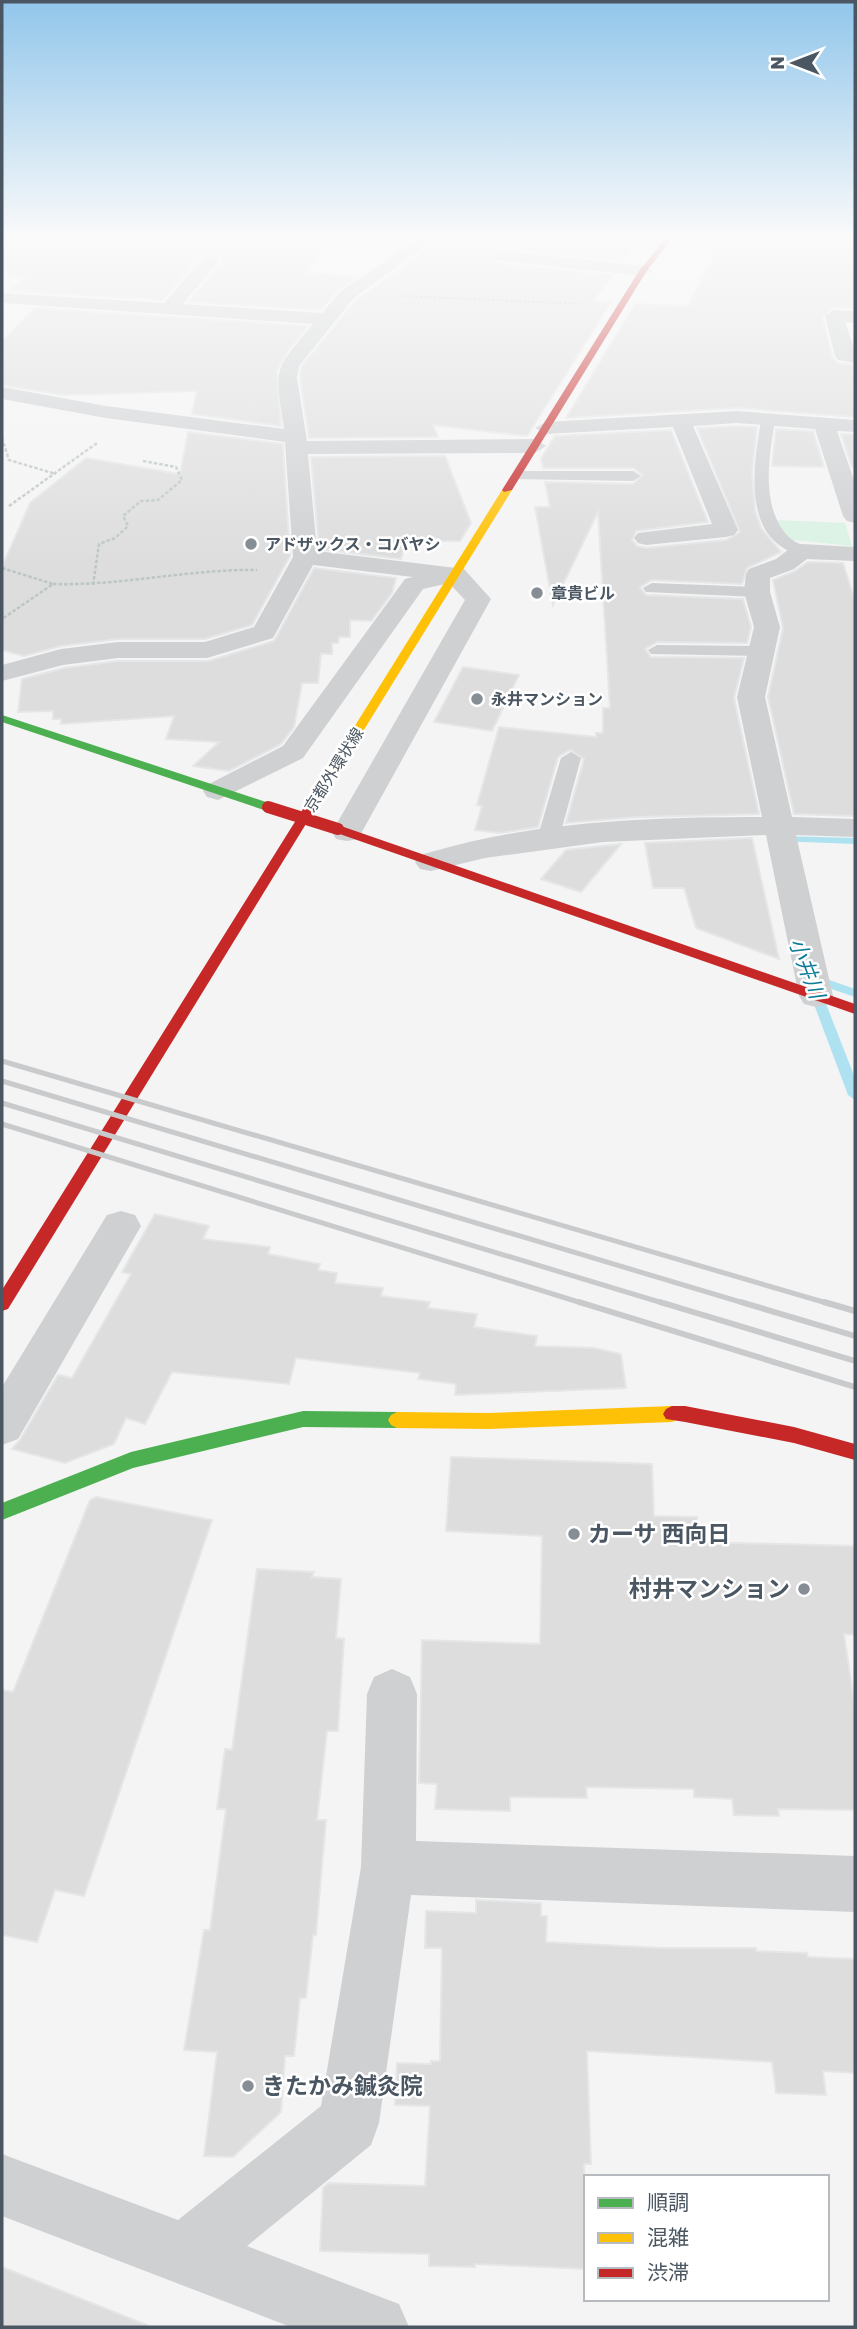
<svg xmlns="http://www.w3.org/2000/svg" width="857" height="2329" font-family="Rubik,'Noto Sans JP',sans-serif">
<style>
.green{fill:#d9f2e3}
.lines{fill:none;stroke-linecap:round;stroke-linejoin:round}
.stream{fill:#aee2f0;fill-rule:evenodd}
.building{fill:#ddddde;stroke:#e5e6e7;stroke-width:2}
.path-far1{stroke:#bcc7c4;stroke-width:2;stroke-dasharray:2.5 2;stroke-linecap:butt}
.path{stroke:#bcc7c4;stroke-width:2.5;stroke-dasharray:3.5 2;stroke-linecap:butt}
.lane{fill:#ced0d2;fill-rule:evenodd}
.street{fill:#ced0d2;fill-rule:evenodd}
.fast{fill:#4caf50;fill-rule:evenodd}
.slow{fill:#ffc107;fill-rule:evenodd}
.jam{fill:#c62828;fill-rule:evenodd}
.rail-far1{stroke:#c9cacc;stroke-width:5}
.rail{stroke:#c9cacc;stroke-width:6}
.jam-bridge{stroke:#c62828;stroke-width:12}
.poi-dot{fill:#868d94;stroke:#fff;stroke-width:2.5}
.labels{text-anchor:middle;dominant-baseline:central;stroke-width:5;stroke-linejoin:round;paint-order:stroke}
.far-poi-label{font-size:16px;font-weight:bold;fill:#4a5661;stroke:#fff;text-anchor:start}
.far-street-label{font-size:16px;fill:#4a5661;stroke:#fff}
.water-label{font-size:21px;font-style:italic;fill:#0c7c9b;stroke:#fff}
.near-poi-label{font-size:23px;font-weight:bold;fill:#4a5661;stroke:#fff;text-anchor:start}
</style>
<rect width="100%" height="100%" fill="#f4f4f4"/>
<path class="green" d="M778,520l67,3 7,23 -68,-7z"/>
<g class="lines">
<g class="stream">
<path d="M780,836l75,2v6l-79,-3 -2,-2z"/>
<path d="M815,975l40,14v8l-44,-15 -2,-3z"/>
<path d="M815,987l6,4 34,87v22l-7,-5 -39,-104z"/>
</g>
</g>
<g class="building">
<path d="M2,238h323l-17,35 49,4 -18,12 -18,21 -133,-8 34,-40 -1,-4 -10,-6 -8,2 -40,46 -153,-9 14,-13 -16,-1 3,-3 -9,-1z"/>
<path d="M444,238h195l-17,23 -119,-13 -11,6 5,9 115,12 -19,27h18l-84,134 -94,-11 5,12 -129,1 -9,-60 1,-11 54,-66z"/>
<path d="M722,238h53l2,5 78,1v64l-21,-1 -12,10 11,41 5,5 17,2v52l-118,-9 -171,10 69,-114 53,2z"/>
<path d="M35,308l273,18 -20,25 -11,20 4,55 -89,-12 5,-23 -134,4 -61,-10v-44z"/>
<path d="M737,426l20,1 -5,46 3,37 6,18 20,24 -34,16 -5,16 -90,-4 -12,7 6,8 97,4 8,28 -4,16 -90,-1 -12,7 6,8 93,1 -10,40 25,116 -123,3 -70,6 18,-64 -14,-9 -12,7 -20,70 -38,6 -25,-3 7,-24 -5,-1 22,-78 97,10v-4h7v-25h7l-12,-196 -45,93 -18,-98h15l-5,-25 88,2 10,-9 -10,-7h-90l-2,-9 14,-23 116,-6 37,92 -72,9 -4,9 5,6 9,2 80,-8 14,-8 -43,-104z"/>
<path d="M776,429l37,2 11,36 -52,-1z"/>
<path d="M188,432l95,12 7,112 -38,69 -47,14h-87l-57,7 -37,10 -22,-6v-83l28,-64 56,-45 94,16z"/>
<path d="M841,434h14v34l-3,-1z"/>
<path d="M445,456l26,67 -11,18h-54l-5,18 -82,-10 -8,-92z"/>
<path d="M808,562l35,1 12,38v215l-61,-2 -26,-117 15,-69 -10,-48 22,-9z"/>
<path d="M314,568l82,10 -4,15 -21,28 -21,-1v17h-11l-1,6h-6v11h-11l-3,29h-16l-8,44 -13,17 -52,27 -36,-5 26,-24 -53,-3 8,-23 -113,8v-5h-8v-8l-35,1 4,-33 42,-11 54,-7h90l66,-20z"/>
<path d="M463,667l56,8 -27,56 -58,-9z"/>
<path d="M752,838l27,121 -83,-31 -12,-40h-31l-8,-45z"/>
<path d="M621,844l-40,48 -40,-13 25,-29z"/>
<path d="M155,1214l54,12 -6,13 67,8 -2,7 52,10 -2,6 19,3 -2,10 48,5 -2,8 49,6 -2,6 49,6 -3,13 63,9 -2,10 59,2 27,6 5,34 -171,7 1,-11 -38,-5 2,-6 -124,-15 -7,26 -117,-12 -27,52 -19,-6 -12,26 -49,19 -53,-14 8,-9 38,-65 14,3 59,-104 -9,-2z"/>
<path d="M451,1457l201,7 2,52 43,1 2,25 156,4v89l-11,-1 11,74v102l-77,-1 1,7 -45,-1 -2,-16 -38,-2v-8l-108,-2 1,11 -77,-1v14l-75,-2 2,-25 -18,-1 3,-143 118,4 2,-108 -96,-5z"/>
<path d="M96,1497l116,23 -128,376 -29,-6 -18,52 -35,-7v-245l11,2 77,-192z"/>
<path d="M257,1569l57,3 -2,5 29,2 -5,59 8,1 -6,92h-11l-10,89h9l-10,115h-3l-7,63h-6l-6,58h-9l-4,56 -48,45 -29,-1 13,-104 -33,-2 20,-120h6l16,-121h-9l8,-60 7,1z"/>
<path d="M476,1900l65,3v13h6l-1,26 115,6h95v3l51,2 1,4 47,2v114l-32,-2 3,24 -50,-2 -4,-31 -185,-11 4,113h-7l2,105 -111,-5v3l-46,-1v-12l-109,-3 3,-63 6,-5 96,3 5,-80 -35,-1 2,-42 34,1v-3h9l2,-113h-17l1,-37 50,2z"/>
<path d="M2,2267l145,58 -1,2h-144z"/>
</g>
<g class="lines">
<path class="path-far1" d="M402,296l180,8"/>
<g class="path">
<path d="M2,438l7,22 47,14"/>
<path d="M9,506l88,-63"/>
<path d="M2,568l51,16 -51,35"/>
<path d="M53,584c69,2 135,-15 204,-14"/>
<path d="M93,585l6,-41 16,-6 13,-12 -5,-10 18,-15 17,-1 24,-20 -6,-13 -33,-6"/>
</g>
<g class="lane">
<path d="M768,417l7,4c-6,35 -14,82 10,112 5,7 15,11 23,15v6c-8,3 -13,0 -21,-4 -44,-22 -33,-89 -26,-129z"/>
<path d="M518,471h115l8,5 -8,5 -120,-2v-6z"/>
<path d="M652,583l105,4 9,5 -9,5 -111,-5 -3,-4z"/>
<path d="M657,645l103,1 9,5 -9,5 -109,-2 -3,-4z"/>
<path d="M571,752l10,6 -22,81 -11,6 -7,-2 -4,-4 24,-81z"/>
</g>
<g class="street">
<path d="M418,238h18l-83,61 -54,67 -2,12 10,63 228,-2 11,7 -11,7 -227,1 9,97 147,18 27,30 -133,240 -11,2 -11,-2 -4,-7 133,-232 -16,-17 -26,6 -120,169 -85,42 -11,-3 -4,-6 4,-6 76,-39 122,-167 8,-2 -100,-12 -40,73 -66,20h-89l-55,7 -61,16v-16l59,-16 57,-7h87l49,-15 39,-70 -8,-115 -179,-24 -104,-19v-12l104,19 178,23c-9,-63 -12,-56 29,-105l-311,-21v-10l162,10 41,-47 6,-1 9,5 -37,44 139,9 19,-22z"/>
<path d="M503,251l140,15 9,5 -9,5 -146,-16 -3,-4 3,-4z"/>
<path d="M834,310l21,1v12l-10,-1 10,29v12l-17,-3 -3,-4 -10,-40z"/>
<path d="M737,411l118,9v12l-18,-1 18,52v40l-8,-2 -4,-5 -28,-87 -78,-6 -44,3 45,104 -4,5 -8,2 -80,8 -8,-2 -4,-5 4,-5 74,-9 -39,-97 -127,7 -11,-6 11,-6z"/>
<path d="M802,544l53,3v14l-48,-2 -13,10 -24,9v14l10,35 -15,70 27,120 63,2v18l-59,-2 37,161 -5,8 -12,3 -12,-3 -5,-8 -33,-161 -163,7 -118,16 -54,13 -11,-2 -5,-7 5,-7 11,-3c105,-31 221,-35 331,-35l-25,-120 17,-70 -10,-35 2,-18 3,-5 27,-10 17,-13z"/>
<path d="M121,1211l14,4 6,11 -123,213 -16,6v-58l105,-172z"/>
<path d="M392,1669l18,8 7,17 -1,147 439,15v56l-444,-17 -32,228 -8,22 -124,101 152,58 10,23h-118l-289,-111v-62l176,66 143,-114 40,-239 6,-173 7,-17z"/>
</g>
<g class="fast">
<path d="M2,715l270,89 2,3 -6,4 -4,-1 -262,-88z"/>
<path d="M303,1411l94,1 6,3 3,5 -3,5 -6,3 -94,-1 -170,41 -131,52v-17l129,-51z"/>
</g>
<g class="slow">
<path d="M507,487l5,3 -187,303 -6,4 -4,-1 -2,-3 189,-303z"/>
<path d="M672,1406l6,3 3,5 -3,5 -6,3 -184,7 -91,-1 -6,-3 -3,-5 3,-5 6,-3 91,1z"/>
</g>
<g class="jam">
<path d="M666,238h6l-26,34 -134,218 -8,2 -2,-2 137,-219z"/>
<path d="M319,789l6,4 -317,516 -6,2v-21l311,-497z"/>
<path d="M338,825l517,179v10l-521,-182v-6z"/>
<path d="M672,1406h13l109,21 61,17v16l-61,-17 -109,-21 -19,-3 -3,-5 3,-5z"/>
</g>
<g class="rail-far1">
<path d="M2,1061l828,243"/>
<path d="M2,1081l745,223"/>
<path d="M2,1103l664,201"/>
<path d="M2,1124l583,180"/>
</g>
<g class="rail">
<path d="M579,1302l276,85"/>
<path d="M660,1302l195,59"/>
<path d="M741,1302l114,34"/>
<path d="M824,1302l31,9"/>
</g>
<path class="jam-bridge" d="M268,807l70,22"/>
</g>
<linearGradient id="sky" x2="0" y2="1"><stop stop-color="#91c6eb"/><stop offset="0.42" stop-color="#fafafa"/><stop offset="1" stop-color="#fafafa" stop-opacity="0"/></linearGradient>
<rect width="857" height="564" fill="url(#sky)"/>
<g class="poi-dot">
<circle cx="251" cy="544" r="7"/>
<circle cx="537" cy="593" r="7"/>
<circle cx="477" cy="699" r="7"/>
<circle cx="574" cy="1534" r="7"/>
<circle cx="804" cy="1589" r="7"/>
<circle cx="248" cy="2086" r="7"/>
</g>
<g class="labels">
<g class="far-poi-label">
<text x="265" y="544">アドザックス・コバヤシ</text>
<text x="551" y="593">章貴ビル</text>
<text x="491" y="699">永井マンション</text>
</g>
<g class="far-street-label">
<text transform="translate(334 770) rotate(-58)">京都外環状線</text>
</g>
<g class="water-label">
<text transform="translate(807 968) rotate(69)">小井川</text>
</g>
<g class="near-poi-label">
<text x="588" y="1534">カーサ 西向日</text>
<text x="790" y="1589" text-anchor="end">村井マンション</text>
<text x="262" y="2086">きたかみ鍼灸院</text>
</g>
</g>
<rect width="857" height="2329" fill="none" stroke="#4a5661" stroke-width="7"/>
<rect x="584" y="2175" width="245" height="126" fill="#ffffff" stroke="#b7bbc0" stroke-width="2"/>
<rect x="598" y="2198" width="35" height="10" fill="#4caf50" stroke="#b7bbc0" stroke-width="2"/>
<text x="647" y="2210" font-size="21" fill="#4a5661">順調</text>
<rect x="598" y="2233" width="35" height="10" fill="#ffc107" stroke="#b7bbc0" stroke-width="2"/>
<text x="647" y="2245" font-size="21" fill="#4a5661">混雑</text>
<rect x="598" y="2268" width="35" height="10" fill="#c62828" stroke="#b7bbc0" stroke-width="2"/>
<text x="647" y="2280" font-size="21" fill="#4a5661">渋滞</text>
<g transform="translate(794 63) rotate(270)" stroke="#ffffff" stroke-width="5" paint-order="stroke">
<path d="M0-5L12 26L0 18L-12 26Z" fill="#4a5661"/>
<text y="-10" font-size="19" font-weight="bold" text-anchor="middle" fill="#4a5661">N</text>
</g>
</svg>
